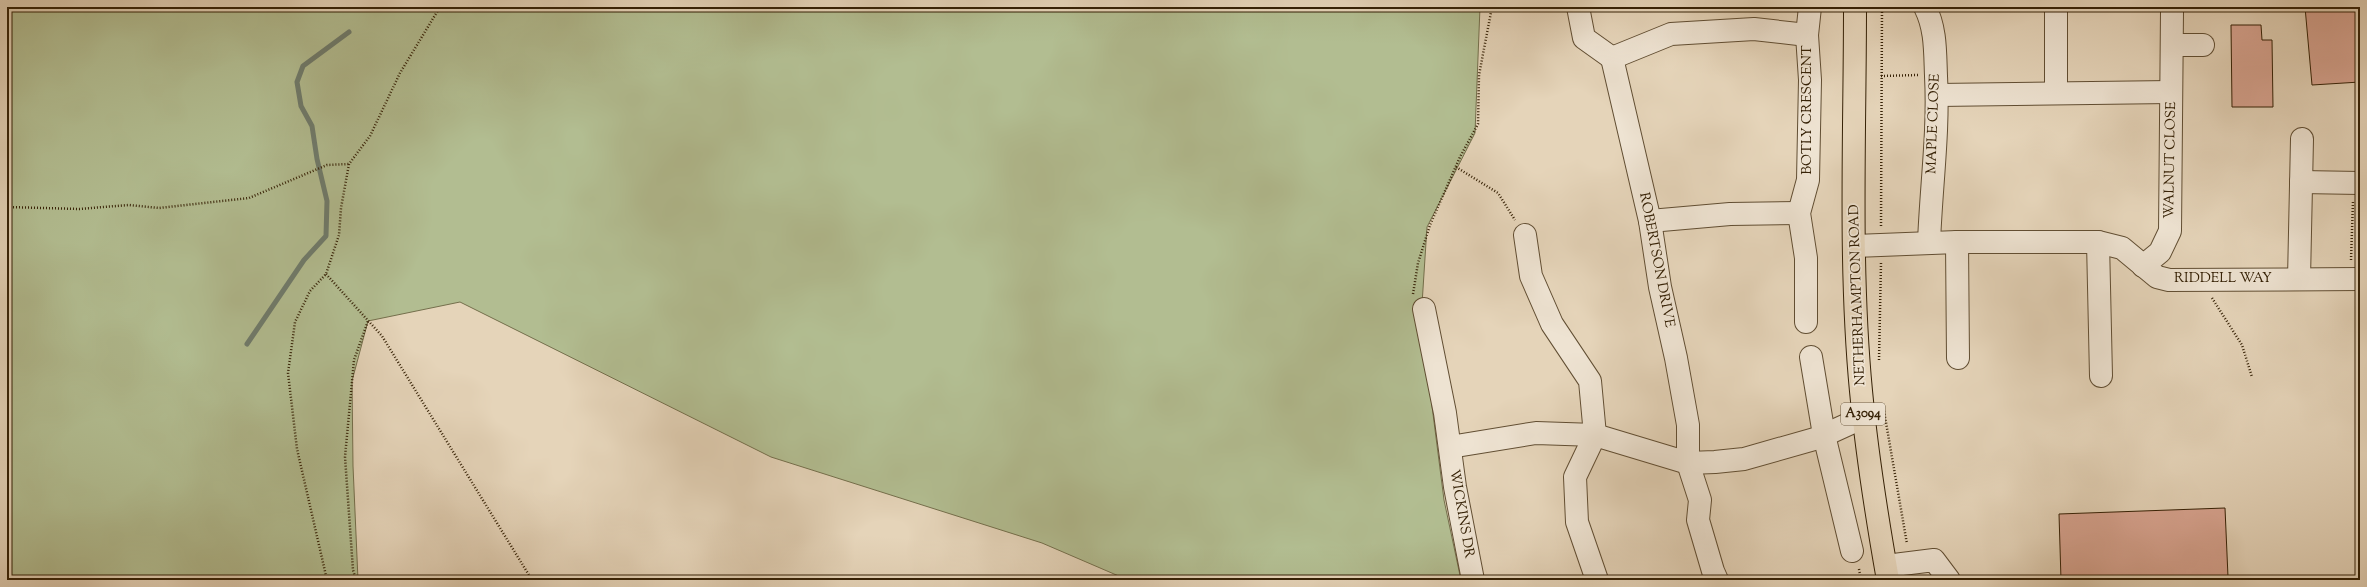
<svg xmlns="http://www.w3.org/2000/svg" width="2367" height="587" font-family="'Sorts Mill Goudy',serif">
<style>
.green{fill:#b2bd91;stroke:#746f4c}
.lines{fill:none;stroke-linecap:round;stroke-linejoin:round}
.stream{stroke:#6f7c6d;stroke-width:5}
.building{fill:#d9a592;stroke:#352106}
.minor-casing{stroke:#614e33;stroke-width:24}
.major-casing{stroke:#352106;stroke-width:24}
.path{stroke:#352106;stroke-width:2.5;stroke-dasharray:1 2;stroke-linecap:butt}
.minor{stroke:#eee3d2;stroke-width:22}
.major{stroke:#e5d4b9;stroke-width:22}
.labels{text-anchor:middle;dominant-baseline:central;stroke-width:3.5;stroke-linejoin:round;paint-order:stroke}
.shield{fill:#eee3d2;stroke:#6c5b43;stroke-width:1}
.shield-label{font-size:13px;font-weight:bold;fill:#352106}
.street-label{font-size:14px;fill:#352106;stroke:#eee3d2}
</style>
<rect width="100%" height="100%" fill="#e5d4b9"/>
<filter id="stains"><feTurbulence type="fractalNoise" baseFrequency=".005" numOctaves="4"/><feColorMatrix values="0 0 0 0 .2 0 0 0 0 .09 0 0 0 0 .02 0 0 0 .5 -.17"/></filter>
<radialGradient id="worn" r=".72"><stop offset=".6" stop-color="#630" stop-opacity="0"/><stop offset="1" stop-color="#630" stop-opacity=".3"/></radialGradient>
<path class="green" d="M7,7h1473l-5,126 -48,94 -6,93 23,180 17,80h-333l-86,-37 -271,-86 -311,-155 -92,19 -16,60 1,85 5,114h-351z"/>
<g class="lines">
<path class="stream" d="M247,344l57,-84 22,-24 1,-35 -10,-42 -5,-33 -11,-20 -4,-24 6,-16 46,-34"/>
</g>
<g class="building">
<path d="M2305,7h55v75l-48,3z"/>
<path d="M2231,25h30l1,15h10l1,67h-41z"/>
<path d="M2225,508l3,69 -167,3 -2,-66z"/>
</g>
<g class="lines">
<g class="minor-casing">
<g id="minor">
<path d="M1578,7l6,31 28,20"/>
<path d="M1925,7c11,22 10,44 11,69 3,55 -5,111 -7,167"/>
<path d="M2172,45h31"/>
<path d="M1612,58l38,163 10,66 16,71 12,67v38l12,37 -2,20 15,51 4,9"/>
<path d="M1612,58l59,-24 83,-5 53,6"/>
<path d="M2056,92v-85"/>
<path d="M1938,95l233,-3"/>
<path d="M2301,182l59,1"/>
<path d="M1650,221l80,-7 69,-1"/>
<path d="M1525,235l6,41 21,48 38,57 5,54 -20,42 2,45 20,58"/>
<path d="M1957,242l1,116"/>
<path d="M2098,242l3,134"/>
<path d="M1855,246l102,-4h141l24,6 35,29 12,3 191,-1"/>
<path d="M2143,266l17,-14 10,-21 2,-220"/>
<path d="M2299,279l3,-140"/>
<path d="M1424,309l21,104 10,74 18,93"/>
<path d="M1806,322v-64l-7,-45 9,-33 2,-100 -3,-45 3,-28"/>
<path d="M1811,357l13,78 28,116"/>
<path d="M1450,447l86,-14 59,2 93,28 27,-1 29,-3 74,-21 46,-21"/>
<path d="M1886,566l48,-6 15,20"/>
</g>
</g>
<g class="major-casing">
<path id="major" d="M1855,7c0,127 -6,258 6,384 6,64 16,127 27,189"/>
</g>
<g class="path">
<path d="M1881,76l37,-1"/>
<path d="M1456,167l42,26 17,27"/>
<path d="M7,207l72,2 50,-4 30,3 90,-10 78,-33 22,-1"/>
<path d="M1881,226l1,-219"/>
<path d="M2351,260l2,-59"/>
<path d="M326,274l56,62 150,244"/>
<path d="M1413,294l5,-31 12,-38 30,-68 18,-33 1,-49 13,-68"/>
<path d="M2212,298l30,47 10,32"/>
<path d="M1879,360l2,-97"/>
<path d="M1884,411l23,133"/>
<path d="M1859,569l2,11"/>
<path d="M327,580l-30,-131 -9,-76 7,-51 15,-31 16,-17 13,-39 2,-27 8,-44 21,-28 30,-63 40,-66"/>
<path d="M356,580l-3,-10 -8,-113 9,-97 14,-39"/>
</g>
<use href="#minor" class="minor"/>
<use href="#major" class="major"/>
</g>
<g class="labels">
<rect class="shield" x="1841" y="403" width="44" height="22" rx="3"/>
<g class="shield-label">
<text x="1863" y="414">A3094</text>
</g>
<g class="street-label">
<text transform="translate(1808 110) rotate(-90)">BOTLY CRESCENT</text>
<text transform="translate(1934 124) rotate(-88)">MAPLE CLOSE</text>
<text transform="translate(2171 160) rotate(-89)">WALNUT CLOSE</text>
<text transform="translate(1656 260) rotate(79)">ROBERTSON DRIVE</text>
<text x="2223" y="279">RIDDELL WAY</text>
<text transform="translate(1858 295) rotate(-92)">NETHERHAMPTON ROAD</text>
<text transform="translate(1461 514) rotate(80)">WICKINS DR</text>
</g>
</g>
<rect width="2367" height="587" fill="none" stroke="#e5d4b9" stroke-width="24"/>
<rect x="8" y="8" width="2351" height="571" fill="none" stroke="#352106" stroke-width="2"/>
<rect x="12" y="12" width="2343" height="563" fill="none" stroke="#352106"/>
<rect width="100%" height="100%" filter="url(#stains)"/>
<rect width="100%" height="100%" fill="url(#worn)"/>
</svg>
